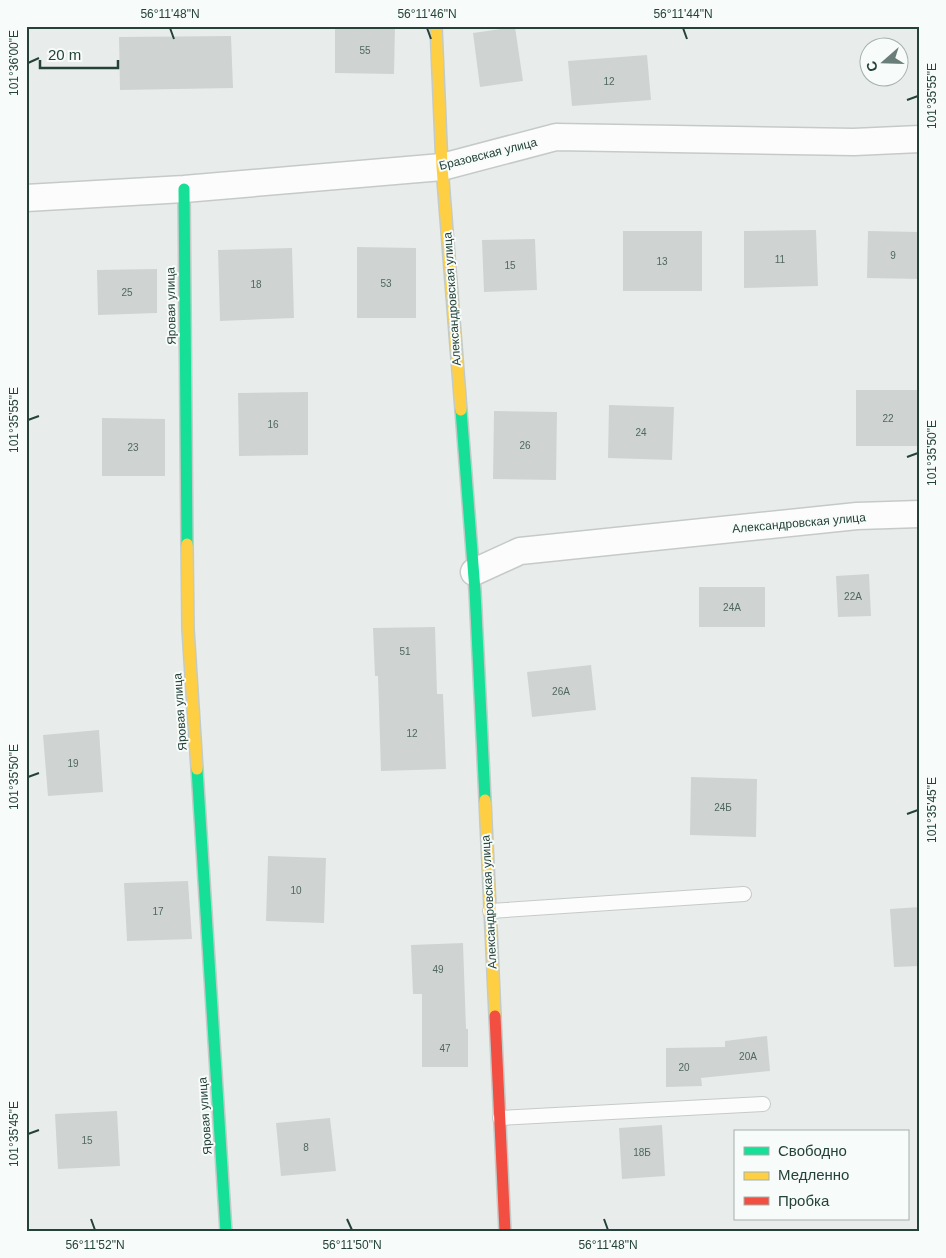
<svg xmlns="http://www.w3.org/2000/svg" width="946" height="1258" font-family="Arial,sans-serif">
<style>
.building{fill:#cfd4d2}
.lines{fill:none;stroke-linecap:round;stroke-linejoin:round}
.lane-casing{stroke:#c5cac8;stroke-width:16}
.street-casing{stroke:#c5cac8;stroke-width:29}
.fast-casing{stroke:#c3cbc8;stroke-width:14}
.slow-casing{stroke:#c3cbc8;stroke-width:14}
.jam-casing{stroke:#c3cbc8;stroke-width:14}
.lane{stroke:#fcfcfc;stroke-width:14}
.street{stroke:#fcfcfc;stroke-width:26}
.fast{stroke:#16e098;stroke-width:11}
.slow{stroke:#ffcf43;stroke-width:11}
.jam{stroke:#f24e42;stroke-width:11}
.ticks{fill:none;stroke:#24423a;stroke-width:2}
.labels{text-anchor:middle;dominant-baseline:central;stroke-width:4;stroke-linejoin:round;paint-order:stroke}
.number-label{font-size:10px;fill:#506761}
.street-label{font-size:12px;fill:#24423a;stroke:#f7fbf9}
.neatline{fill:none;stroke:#24423a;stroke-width:2}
.ticks-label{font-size:12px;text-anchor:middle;fill:#24423a}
</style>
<rect width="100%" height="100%" fill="#e8edeb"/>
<g class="building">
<path d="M335,26h60l-1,48 -59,-1z"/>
<path d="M515,27l8,54 -43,6 -7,-54z"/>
<path d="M231,36l2,52 -113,2 -1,-53z"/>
<path d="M647,55l4,45 -79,6 -4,-45z"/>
<path d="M816,230l2,56 -74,2v-57z"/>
<rect x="623" y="231" width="79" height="60"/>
<path d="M868,231l52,1v47l-53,-1z"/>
<path d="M535,239l2,51 -53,2 -2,-52z"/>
<path d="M357,247l59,1v70h-59z"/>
<path d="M292,248l2,70 -74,3 -2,-71z"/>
<path d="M157,269v44l-59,2 -1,-45z"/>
<rect x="856" y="390" width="64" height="56"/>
<path d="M308,392v63l-69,1 -1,-63z"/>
<path d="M609,405l65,2 -2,53 -64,-2z"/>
<path d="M494,411l63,1 -1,68 -63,-1z"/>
<path d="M102,418l63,1v57h-63z"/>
<path d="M869,574l2,42 -33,1 -2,-41z"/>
<rect x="699" y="587" width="66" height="40"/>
<path d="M435,627l2,67h6l3,75 -65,2 -3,-95h-3l-2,-48z"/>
<path d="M591,665l5,45 -64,7 -5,-45z"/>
<path d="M99,730l4,62 -55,4 -5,-61z"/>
<path d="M691,777l66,2 -1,58 -66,-2z"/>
<path d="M268,856l58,2 -2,65 -58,-2z"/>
<path d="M188,881l4,58 -65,2 -3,-58z"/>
<path d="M920,907v59l-26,1 -4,-58z"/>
<path d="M463,943l3,86h2v38h-46v-73h-9l-2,-49z"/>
<path d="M767,1036l3,35 -69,7 1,8 -36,1v-39l59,-1v-6z"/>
<path d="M117,1111l3,55 -62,3 -3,-55z"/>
<path d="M330,1118l6,53 -55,5 -5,-53z"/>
<path d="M662,1125l3,51 -43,3 -3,-51z"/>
</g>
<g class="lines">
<g class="lane-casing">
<g id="lane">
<path d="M490,911l254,-17"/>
<path d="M500,1118l263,-14"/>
</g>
</g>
<g class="street-casing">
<g id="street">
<path d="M26,198l158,-9 258,-22 114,-30 298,5 66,-3"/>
<path d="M474,572l46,-21 337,-35 63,-2"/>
</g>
</g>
<g class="fast-casing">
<g id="fast">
<path d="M184,189l3,355"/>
<path d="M461,410l14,181 10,209"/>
<path d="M197,769l29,463"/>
</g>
</g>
<g class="slow-casing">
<g id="slow">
<path d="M436,26l6,141 19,243"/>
<path d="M187,544l1,85 9,140"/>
<path d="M485,800l10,216"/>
</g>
</g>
<g class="jam-casing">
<path id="jam" d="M495,1016l10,216"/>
</g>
<use href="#lane" class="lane"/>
<use href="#street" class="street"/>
<use href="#fast" class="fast"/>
<use href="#slow" class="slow"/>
<use href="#jam" class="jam"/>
</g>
<path class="ticks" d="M170,28l4,11M427,28l4,11M683,28l4,11M28,63l11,-5M907,100l11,-4M28,420l11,-4M907,457l11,-4M28,777l11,-4M907,814l11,-4M28,1134l11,-4M91,1219l4,11M347,1219l5,11M604,1219l4,11"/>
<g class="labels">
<g class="number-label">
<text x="365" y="50">55</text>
<text x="609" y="81">12</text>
<text x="893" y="255">9</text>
<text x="780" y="259">11</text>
<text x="662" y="261">13</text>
<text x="510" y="265">15</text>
<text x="386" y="283">53</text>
<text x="256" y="284">18</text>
<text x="127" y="292">25</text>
<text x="888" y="418">22</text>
<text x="273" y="424">16</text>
<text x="641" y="432">24</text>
<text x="525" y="445">26</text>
<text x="133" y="447">23</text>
<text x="853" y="596">22А</text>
<text x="732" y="607">24А</text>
<text x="405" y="651">51</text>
<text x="561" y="691">26А</text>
<text x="412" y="733">12</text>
<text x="73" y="763">19</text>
<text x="723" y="807">24Б</text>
<text x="296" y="890">10</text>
<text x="158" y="911">17</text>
<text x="438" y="969">49</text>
<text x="445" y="1048">47</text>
<text x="748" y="1056">20А</text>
<text x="684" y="1067">20</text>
<text x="87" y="1140">15</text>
<text x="306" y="1147">8</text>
<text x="642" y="1152">18Б</text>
</g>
<g class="street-label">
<text transform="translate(488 154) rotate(-14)">Бразовская улица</text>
<text transform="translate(452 299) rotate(-94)">Александровская улица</text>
<text transform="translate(171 306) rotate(-91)">Яровая улица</text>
<text transform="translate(799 523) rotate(-5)">Александровская улица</text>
<text transform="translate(180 712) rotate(-94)">Яровая улица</text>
<text transform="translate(489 902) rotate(-93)">Александровская улица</text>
<text transform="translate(205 1116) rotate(-94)">Яровая улица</text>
</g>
</g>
<rect width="946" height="1258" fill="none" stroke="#f7fbf9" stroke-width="55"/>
<rect x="734" y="1130" width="175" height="90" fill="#f7fbf9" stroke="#a3b1ad"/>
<rect x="744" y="1147" width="25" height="8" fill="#16e098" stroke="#a3b1ad"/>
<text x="778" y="1156" font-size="15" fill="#24423a">Свободно</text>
<rect x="744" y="1172" width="25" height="8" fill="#ffcf43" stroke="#a3b1ad"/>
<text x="778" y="1180" font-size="15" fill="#24423a">Медленно</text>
<rect x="744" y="1197" width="25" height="8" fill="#f24e42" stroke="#a3b1ad"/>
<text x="778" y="1206" font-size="15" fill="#24423a">Пробка</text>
<g transform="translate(884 62) rotate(250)"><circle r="24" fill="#f7fbf9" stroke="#a3b1ad"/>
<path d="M0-4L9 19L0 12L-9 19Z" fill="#697e78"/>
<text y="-8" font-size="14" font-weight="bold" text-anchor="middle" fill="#24423a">С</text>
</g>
<path d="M40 60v8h78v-8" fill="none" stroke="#24423a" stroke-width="2.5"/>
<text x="48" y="60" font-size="15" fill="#24423a" stroke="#f7fbf9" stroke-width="4" paint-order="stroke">20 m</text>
<rect x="28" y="28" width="890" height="1202" class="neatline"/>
<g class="ticks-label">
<text x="170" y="18">56°11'48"N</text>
<text x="427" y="18">56°11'46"N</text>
<text x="683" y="18">56°11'44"N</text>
<text transform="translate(14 63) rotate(-90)" y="4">101°36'00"E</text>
<text transform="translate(932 96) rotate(-90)" y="4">101°35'55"E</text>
<text transform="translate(14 420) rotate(-90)" y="4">101°35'55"E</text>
<text transform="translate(932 453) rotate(-90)" y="4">101°35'50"E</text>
<text transform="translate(14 777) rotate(-90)" y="4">101°35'50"E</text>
<text transform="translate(932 810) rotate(-90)" y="4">101°35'45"E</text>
<text transform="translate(14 1134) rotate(-90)" y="4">101°35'45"E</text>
<text x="95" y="1249">56°11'52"N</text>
<text x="352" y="1249">56°11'50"N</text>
<text x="608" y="1249">56°11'48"N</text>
</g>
</svg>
